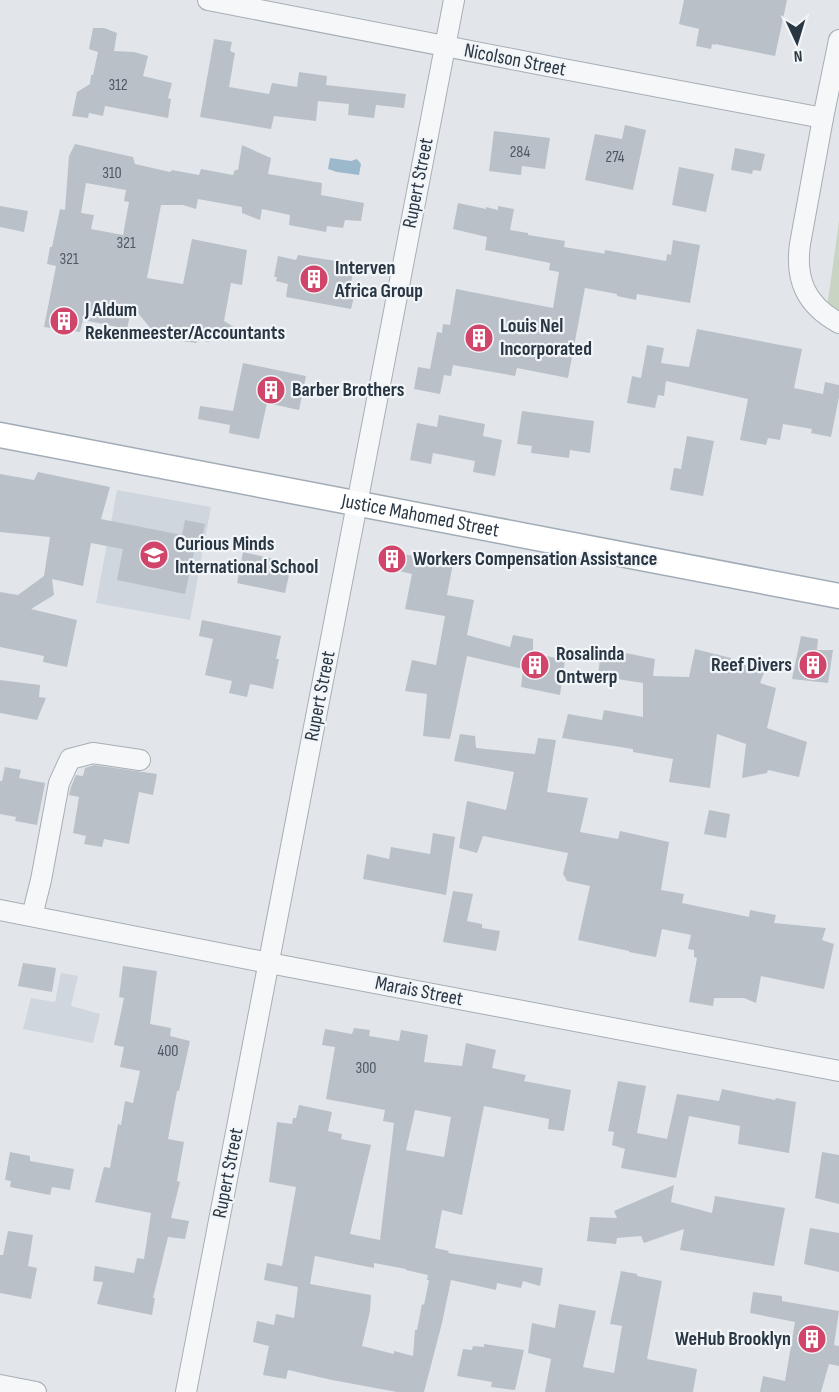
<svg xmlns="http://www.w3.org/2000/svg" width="839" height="1392" font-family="'Sofia Sans Condensed',sans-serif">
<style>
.built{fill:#d0d6dd}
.green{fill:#c9d5c3}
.water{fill:#9cb9cb}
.building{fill:#b9c0c8;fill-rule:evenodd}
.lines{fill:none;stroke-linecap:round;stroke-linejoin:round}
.minor-casing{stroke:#a7aeb5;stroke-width:22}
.major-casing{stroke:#a1acb7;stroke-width:27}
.minor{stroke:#f5f7f9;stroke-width:20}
.major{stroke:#fff;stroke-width:24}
.labels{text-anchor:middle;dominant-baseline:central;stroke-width:4.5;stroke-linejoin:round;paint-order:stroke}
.number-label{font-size:16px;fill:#4d5864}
.street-label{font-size:20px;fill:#293643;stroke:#f2f5f8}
.poi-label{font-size:20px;font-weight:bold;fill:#293643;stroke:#f2f5f8;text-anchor:start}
</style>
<rect width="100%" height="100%" fill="#e2e6eb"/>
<g class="built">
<path d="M117,490l94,17 -21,113 -94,-17z"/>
<path d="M61,973l17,3 -7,30 29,8 -7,29 -70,-14 8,-31 24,4z"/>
</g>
<path class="green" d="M839,221v97l-13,-3z"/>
<path class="water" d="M330,158l21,3 6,-2 4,5 -2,11 -22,-3 -9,-3z"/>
<g class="building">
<path d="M684,0h103l-12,56 -60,-12v1l-3,-1 -1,5 -15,-3 3,-17 -20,-5z"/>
<path d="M93,28h11l13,5 -3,18 20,1 14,4 -5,20 29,7 -4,15 3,1 -3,19 -63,-12 -2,10 -14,-3 -1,5 -16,-2 5,-24 13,-8 1,-9h2l5,-23 -9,-3z"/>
<path d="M214,39l18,3 -2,9 5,2 -6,34 40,7 3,-11 25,4 2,-15 28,4 -1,9 80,9 -2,14 -28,-3 -2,13 -26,-3 1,-11 -31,-3 -2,20 -42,-5 -3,13 -71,-12z"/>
<path d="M625,125l21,5 -13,60 -48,-10 10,-46 27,5z"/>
<path d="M494,131l56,7 -5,31 -23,-3 -1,9 -32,-4z"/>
<path d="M75,144l58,13 2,7 35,8 2,-2 27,5 2,-6 32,6 2,-5h3l4,-25 29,13 -3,16 54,9 -1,12 43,8 -3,18 -16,-1 -2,8 -16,-2 -1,6 -37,-7 1,-10 -28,-6 -2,11 -18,-7v-6l-44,-8 -2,10 -13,-4h-22l-14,73 36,6 9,-45 55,11 -5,35 -11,-2 -7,38 13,8 -3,9 -6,3 -17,-2 -2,3 -11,-2 -2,3 -15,-2 -1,-4 -13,-1 -2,-3 -13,-3 -20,-24 -5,23 -44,-9 -3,12 -36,-5 12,-61 -9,-2 3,-17h2l8,-38 5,1 4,-54zM86,183l40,7 -2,11 5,1 -6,33 -32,-6 3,-14 -13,-2z"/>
<path d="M735,148l30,6 -4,17 -8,-1 -1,4 -21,-4z"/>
<path d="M679,167l35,7 -8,38 -34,-7z"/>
<path d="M458,203l28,6v-2l12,3v-4l16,3 -4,21 18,3v2l37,6 -1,6 37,6 3,1 1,-4 61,11 1,-7 4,1 2,-15 27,5 -10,58 -53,-9 -1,6 -19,-4v-2l-32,-6 -17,90 -51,-10 -2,8 -62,-11 -2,11 -7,-1 -4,19 -26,-5 4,-22 12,2 7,-37 5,1 1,-9 7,1 6,-36 97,19 6,-36 -10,-2 1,-7 -65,-13 2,-13 -34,-8z"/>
<path d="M0,206l28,5 -4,21 -24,-5z"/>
<path d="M298,255l57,9 -6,28 6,1 -4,16 -65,-12 2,-13 -12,-3 1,-4h-3l4,-21 18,4z"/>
<path d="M697,329l105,20 -8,39 29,6 2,-12 14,3v12l-8,40 -20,-4 1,-4 -29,-5 -3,16 -12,-2 -2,7 -26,-5 8,-41 -82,-18 -2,15 -6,-1 -3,13 -28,-5 5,-27 9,2 6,-33 17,3 -3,15 28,4z"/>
<path d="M243,363l63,13 -7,34 -32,-7 -8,36 -30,-6 1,-8 -32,-6 2,-13 33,5z"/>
<path d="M522,411l72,10 -4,32 -20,-3 -1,8 -38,-5 1,-7 -15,-2z"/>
<path d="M439,415l46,9 -2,12 19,4 -7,36 -22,-4 2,-11 -42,-8 -2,11 -21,-4 7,-37 20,4z"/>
<path d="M687,436l27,5 -11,55 -33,-6 4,-22 7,1z"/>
<path d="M38,472l72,15 -9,32 81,16 3,-15 20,4 -4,20 -5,-1 -11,51 -68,-14 6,-31 -32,-6 -8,43 -31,-7 2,16 -23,14 46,11 -10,47 -24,-5 1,-6 -44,-9v-55l18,3 26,-19 6,-39 -50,-5v-58l34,6z"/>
<path d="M385,547l19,4 -1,3 50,9 -6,32 27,5 -7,35 43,12 3,-12 20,4v14l32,7 -5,35 -39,-8 2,-18 -56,-13 -17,83 -27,-3 4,-42 -22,-3 7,-31 24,5 9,-49 -40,-7 7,-35 -31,-7z"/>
<path d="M243,552l40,9 -2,12 8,2 -4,18 -48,-10z"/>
<path d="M202,620l79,16 -5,23h3l-6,30 -23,-5 -3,13 -18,-4 3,-12 -27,-6 8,-36 -14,-3z"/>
<path d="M801,636l17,3 -1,11h16l-5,33 -36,-4z"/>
<path d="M601,648l54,11 -2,17 36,1 6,-28 36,9v3l34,9 -5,13 16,5 -9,40 40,14 -8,35 -31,-7 -1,3 -25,5 4,-34 -29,-10 -7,54 -41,-6 4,-23 -40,-7v-3l-71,-11 6,-24 34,6 2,-10 39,7v-34l-45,-7z"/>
<path d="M0,680l40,5 -1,12 7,1 -9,22 -37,-7z"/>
<path d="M460,734l15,2 1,12 59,6 3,-16 18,2 -9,52 41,6 -8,34 38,7 2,-8 49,11 -8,48 23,4 -2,9 67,14 1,-7 26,5 -2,8 52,5 -4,12 12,4 -10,45 -63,-13 -5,27 -12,-5h-30l-1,8 -24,-4 8,-44 -3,-1v-7l-6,-1 3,-14 -29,-6 -6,28 -27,-5v-1l-51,-11 12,-54 -23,-5 -4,-7 5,-21 -85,-17 -6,17 -18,-5 8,-47 39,9 8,-38 -60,-11z"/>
<path d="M94,765l63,9 -4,21 -14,-3 -10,52 -25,-5 -2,8 -18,-3 2,-8 -13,-3 6,-36 -10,-2 2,-8 5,-12 7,1 2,-8z"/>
<path d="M5,767l16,3 -2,8 26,5 -8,42 -22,-4 1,-4 -16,-3v-33h2z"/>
<path d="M709,810l21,4 -4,24 -22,-4z"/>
<path d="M433,833l22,4 -9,58 -83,-16 4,-25 22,5 2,-12 39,7z"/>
<path d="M453,891l20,3 -6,27 15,3v4l18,3 -4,20 -53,-9z"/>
<path d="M23,963l33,5 -4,24 -34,-6z"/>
<path d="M123,966l34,5 -7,53 21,4 -1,8 20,5 -11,50h-2l-9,48 16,3 -7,39 3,1 -9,36 18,3 -4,18 -17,-2 -15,61h2l-3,17 -55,-11 6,-22 -10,-1 2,-15 39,7 3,-15 7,1 7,-46 -56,-11 9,-35 6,1 8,-44 3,1 4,-24 8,2 7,-32 -20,-4 4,-20 -10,-2 10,-47 -5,-1z"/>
<path d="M354,1028l16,2 -1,6 30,5 2,-11 27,5 -4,27 38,4 4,-23 30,7 -4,18 34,7 -2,6 47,9 -7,41 -16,-2 1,-10 -65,-13 -22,109 -20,-5 -7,38 14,3 -1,2 95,15 -3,18 -17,-5 -2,7 -24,-5 -1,7 -45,-10 -9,43 -18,69h-27l-65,-12 -44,-10 -2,9 -23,-4 6,-29 -16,-4 4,-21 17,4 2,-11 18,4 4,-31 -34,-7 3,-17 15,3 14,-79 -27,-5 8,-60 15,2 1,-6h3l3,-13 33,7 -4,19 14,3 -1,5 30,6 -21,89 30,6 14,-117 -11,-2 2,-11 -59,-11 9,-52 -13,-2 3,-16 27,5zM415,1110l36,7 -7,40 -38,-7zM315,1256l59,12v-5l32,6v1l22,5 -1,5h2l-5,25 -2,-1 -5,26h-2l-2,26 -19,-5v3l-32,-8 8,-35 1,-16 -61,-11z"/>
<path d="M618,1081l28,5 -9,47 30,6 10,-45 42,7 3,-12 53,11 1,-2 20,4 -7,51 -51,-9 2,-18 -51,-10 -13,62 -55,-10 4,-19 -13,-4 2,-13 -6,-1z"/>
<path d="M10,1152l20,4v5l44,8 -4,21 -18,-3 -2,8 -40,-8 1,-6 -6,-1z"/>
<path d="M822,1152l17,3v49l-24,-6z"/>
<path d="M674,1185l-3,17 41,11 3,-17 70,12 -11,58 -94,-16 4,-21 -40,14 -3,-7 -24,2 -1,6 -29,-3 3,-24 27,1 -3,-7z"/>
<path d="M810,1228l29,5v39l-35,-8z"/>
<path d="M8,1231l25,4 -5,31 9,2 -6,31 -31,-6v-38h3z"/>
<path d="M621,1271l16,3v2l25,5 -15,78 50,10 -4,23h-148l6,-33 -23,-6 4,-30 23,5 4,-24 37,7 -13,56 31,6 8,-47 -12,-2z"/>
<path d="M753,1292l29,4v5l57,10 -5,34 5,1v20l-10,-2 -8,28h-61l3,-16 22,5 10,-59 -45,-9z"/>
<path d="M484,1344l40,6 -9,40 -24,-3 1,-5 -35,-6 6,-27 9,1 1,-4 11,1z"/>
</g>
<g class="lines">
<g class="minor-casing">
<g id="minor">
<path d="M208,0l350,68 265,50"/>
<path d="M839,40l-16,78 -23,126c-5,36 6,61 39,79"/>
<path d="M0,910l269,53 570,108"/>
<path d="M32,916l9,-36 18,-97 11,-24 23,-6 47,7"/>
<path d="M0,1385l36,7"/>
<path d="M186,1392l268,-1392"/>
</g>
</g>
<g class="major-casing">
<g id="major">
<path id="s1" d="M0,435l839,161"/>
</g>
</g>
<use href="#minor" class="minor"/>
<use href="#major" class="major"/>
</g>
<defs>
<g id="building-disc" transform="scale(1.5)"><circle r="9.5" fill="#d1456b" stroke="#f2f5f8"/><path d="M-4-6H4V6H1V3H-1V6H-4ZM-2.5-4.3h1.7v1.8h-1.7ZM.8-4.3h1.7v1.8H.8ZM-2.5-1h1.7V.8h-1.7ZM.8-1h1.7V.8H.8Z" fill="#fff"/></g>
<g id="school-disc" transform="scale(1.5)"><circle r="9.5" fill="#d1456b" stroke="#f2f5f8"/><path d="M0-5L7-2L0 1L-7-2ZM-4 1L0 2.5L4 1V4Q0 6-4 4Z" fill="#fff"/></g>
</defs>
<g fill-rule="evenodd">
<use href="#building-disc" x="314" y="279"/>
<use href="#building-disc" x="64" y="321"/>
<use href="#building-disc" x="479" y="338"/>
<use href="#building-disc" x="271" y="390"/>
<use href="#school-disc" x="154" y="555"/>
<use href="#building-disc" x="392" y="559"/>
<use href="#building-disc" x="535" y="665"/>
<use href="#building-disc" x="813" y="665"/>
<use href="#building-disc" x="812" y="1339"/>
</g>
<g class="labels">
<g class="number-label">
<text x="118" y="85">312</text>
<text x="520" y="152">284</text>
<text x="615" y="157">274</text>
<text x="112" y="173">310</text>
<text x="126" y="243">321</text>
<text x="69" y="259">321</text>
<text x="168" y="1051">400</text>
<text x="366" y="1068">300</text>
</g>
<g class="street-label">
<text transform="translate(515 60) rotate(11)">Nicolson Street</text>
<text transform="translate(418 183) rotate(-79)">Rupert Street</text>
<text stroke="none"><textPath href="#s1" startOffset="428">Justice Mahomed Street</textPath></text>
<text transform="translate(320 696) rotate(-79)">Rupert Street</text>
<text transform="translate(419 991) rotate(11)">Marais Street</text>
<text transform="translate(228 1173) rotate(-79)">Rupert Street</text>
</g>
<g class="poi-label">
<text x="335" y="268">Interven<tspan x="335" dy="23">Africa Group</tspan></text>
<text x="85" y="310">J Aldum<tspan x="85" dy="23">Rekenmeester/Accountants</tspan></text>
<text x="500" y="326">Louis Nel<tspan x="500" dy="23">Incorporated</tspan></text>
<text x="292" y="390">Barber Brothers</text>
<text x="175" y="544">Curious Minds<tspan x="175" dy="23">International School</tspan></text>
<text x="413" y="559">Workers Compensation Assistance</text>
<text x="556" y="654">Rosalinda<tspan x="556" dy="23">Ontwerp</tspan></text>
<text x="792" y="665" text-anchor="end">Reef Divers</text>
<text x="791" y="1339" text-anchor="end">WeHub Brooklyn</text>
</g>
</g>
<g transform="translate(797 42) rotate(176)" stroke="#f2f5f8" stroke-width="4.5" paint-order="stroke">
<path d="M0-4.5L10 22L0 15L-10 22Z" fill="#293643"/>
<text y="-9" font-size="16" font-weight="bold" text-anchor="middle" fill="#293643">N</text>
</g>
</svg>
